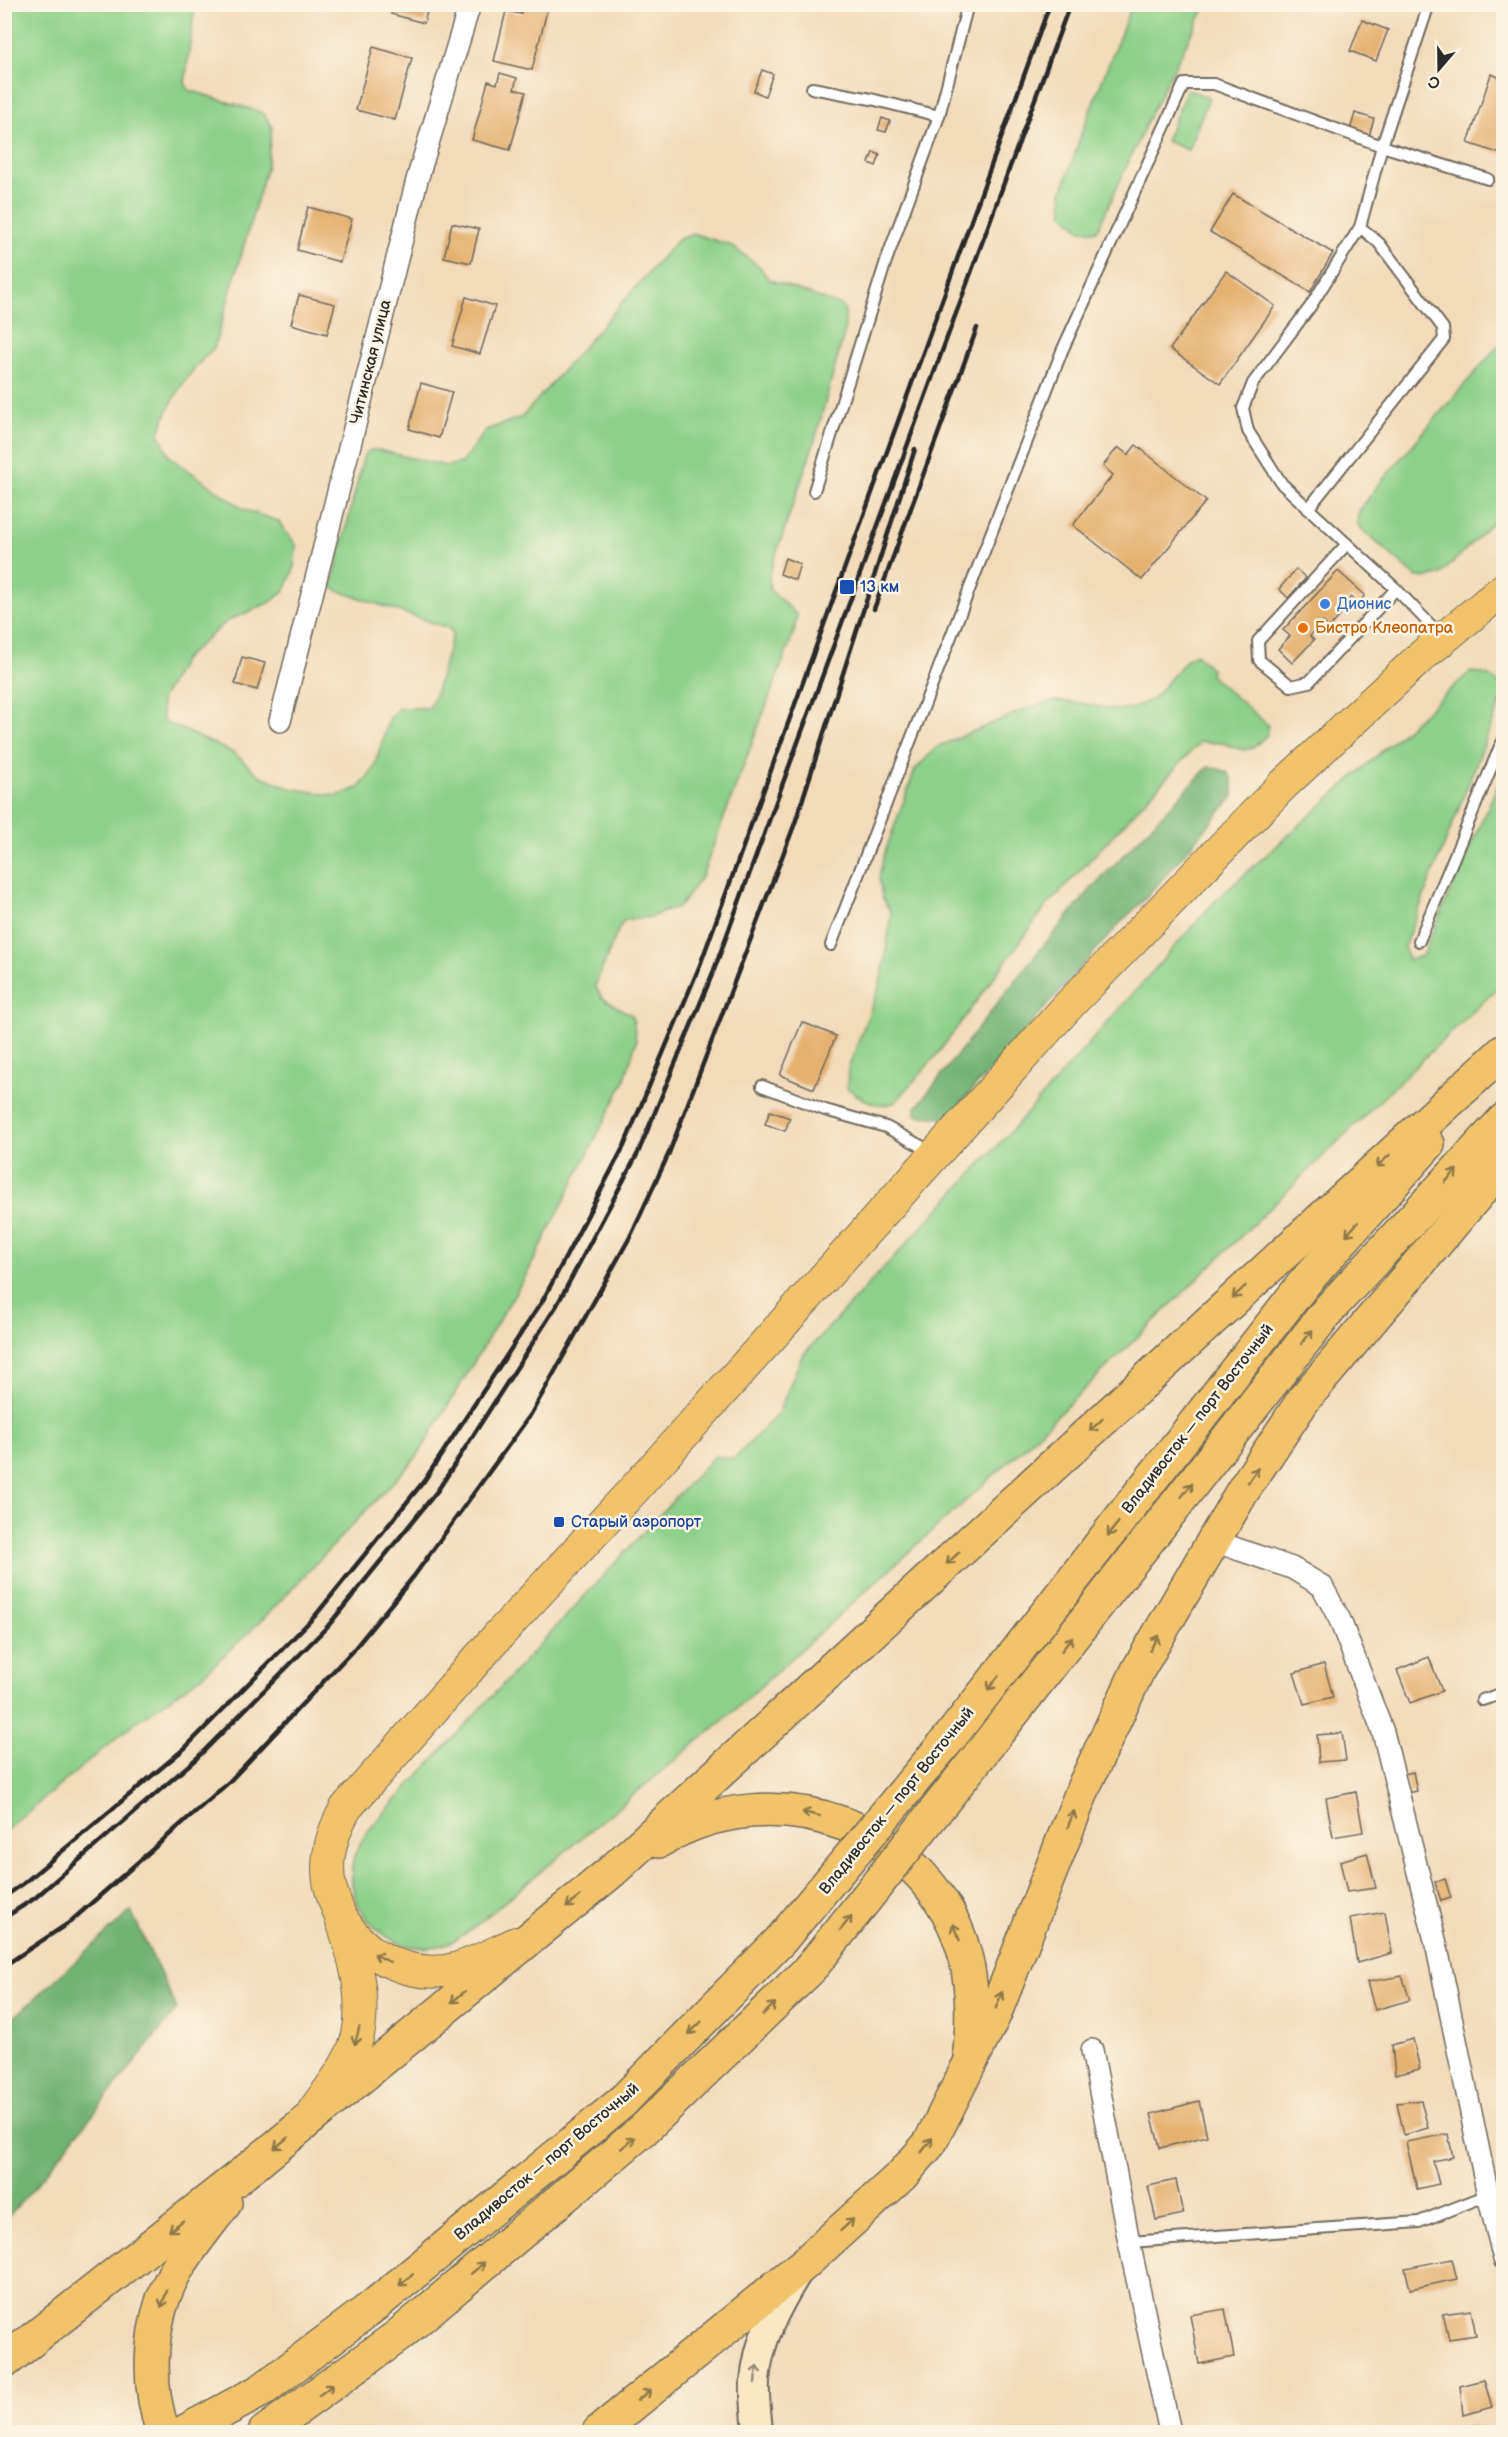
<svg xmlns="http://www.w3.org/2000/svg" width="1508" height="2437" font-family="'Balsamiq Sans',sans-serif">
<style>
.green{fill:#8cd089;stroke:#5c7e5a;stroke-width:1.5}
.forest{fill:#71b275;stroke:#4e6e50;stroke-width:1.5}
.building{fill:#e5b171}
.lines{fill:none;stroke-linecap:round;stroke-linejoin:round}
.service-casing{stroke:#70695d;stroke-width:14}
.minor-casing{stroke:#70695d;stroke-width:24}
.secondary-casing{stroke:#70695d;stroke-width:32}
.primary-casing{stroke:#70695d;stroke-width:34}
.trunk-casing{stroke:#70695d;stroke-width:36}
.service{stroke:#fff;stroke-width:10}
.minor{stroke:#fff;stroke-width:21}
.secondary{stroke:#fae7c3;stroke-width:28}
.primary{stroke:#f2c36a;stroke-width:32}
.trunk{stroke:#f2c36a;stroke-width:33}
.rail{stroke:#2b2b2b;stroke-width:4.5}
.trunk-bridge-casing{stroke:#70695d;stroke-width:36;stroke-linecap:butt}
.trunk-bridge{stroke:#f2c36a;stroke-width:33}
.oneway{stroke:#8e774a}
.oneway2{stroke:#928977}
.transit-dot{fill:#1a4fb4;stroke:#fcf5e5;stroke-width:2}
.shop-dot{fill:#3f7fe0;stroke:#fcf5e5;stroke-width:2}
.food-dot{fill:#e8710a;stroke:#fcf5e5;stroke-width:2}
.labels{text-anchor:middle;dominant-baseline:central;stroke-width:5;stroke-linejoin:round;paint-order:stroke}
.street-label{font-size:16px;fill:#2b2b2b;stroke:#fcf5e5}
.transit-label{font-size:16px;fill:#164399;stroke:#fcf5e5;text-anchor:start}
.shop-label{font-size:16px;fill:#366cbe;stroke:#fcf5e5;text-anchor:start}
.food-label{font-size:16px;fill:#c56008;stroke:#fcf5e5;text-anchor:start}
</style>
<rect width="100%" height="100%" fill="#fcf5e5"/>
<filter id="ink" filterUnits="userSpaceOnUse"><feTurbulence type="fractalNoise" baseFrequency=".0167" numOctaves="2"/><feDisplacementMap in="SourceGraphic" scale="12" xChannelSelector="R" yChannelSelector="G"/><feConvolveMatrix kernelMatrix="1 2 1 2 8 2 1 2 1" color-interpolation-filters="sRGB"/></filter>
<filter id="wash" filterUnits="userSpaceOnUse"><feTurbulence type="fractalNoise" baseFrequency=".008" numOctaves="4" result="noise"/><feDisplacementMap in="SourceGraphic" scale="24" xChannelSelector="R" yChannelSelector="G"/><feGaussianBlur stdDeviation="1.35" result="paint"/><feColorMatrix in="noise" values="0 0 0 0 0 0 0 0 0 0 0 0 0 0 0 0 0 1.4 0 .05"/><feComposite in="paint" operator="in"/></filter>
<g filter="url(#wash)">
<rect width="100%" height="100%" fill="#f1dbbb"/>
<g class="green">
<path d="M5,4l190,1 -10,78 4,7 74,23 9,13 -5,40 -53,182c-26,24 -44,51 -55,85l11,24 75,53 33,11 18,24 -2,24 -9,21 -14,12 -44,19 -43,38 -23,41 2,21 71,32 25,22 31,13 46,8 23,-8 15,-20 15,-49 10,-11h30l6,-13 18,-62 -5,-5 -112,-38 -4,-4 32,-131 6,-5h8l68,16 15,-3 25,-33 36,-13 156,-178 17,-5 35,11 31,23 7,11 74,27 3,5v19l-30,110 -46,135 1,15 27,25 -3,17 -92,244 -22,30 -30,11 -25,3 -6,8 -24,58 7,12 31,18 3,26 -12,40 -95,188 -112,187 -154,162 -62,58 -68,47 -128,107z"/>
<path d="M1132,5h74l-56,110 -53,116 -16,-1 -18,-16 -1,-22 21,-63z"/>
<path d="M1187,89l22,9 -21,52 -22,-9z"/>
<path d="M1503,340v172l-62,62 -14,4 -10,-1 -58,-50 -2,-5 2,-11 19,-26z"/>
<path d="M1196,654l15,15 -1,6 58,50 -1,10 -14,13 -10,2 -21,-7 -22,-1 -155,166 -106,144 -43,50c-18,8 -35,-3 -49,-14l1,-19 32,-85 5,-24 6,-47 -9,-16 -3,-20 5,-22 31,-85 22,-23 94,-40 24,-6 25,2 36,7 18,-2 19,-9 35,-41z"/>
<path d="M1470,672c15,1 23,4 33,15v9l-99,251 4,13 14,-4 81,-183v210l-107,102 -370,361 -298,270 -255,212c-13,9 -25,18 -41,19 -47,6 -89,-40 -79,-86 3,-14 11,-25 20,-36l341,-369 20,3 44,-45 24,-58 212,-228 201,-227z"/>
</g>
<g class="forest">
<path d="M1208,767c22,2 27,8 25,30l-85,99 -27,26 -169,191 -9,5 -28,-3v-6l113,-145 64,-76z"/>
<path d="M131,1911l46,98 -144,180 -28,31v-198l15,-10z"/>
</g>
<g id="blocks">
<g class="building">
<path d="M394,4h35l-5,19 -33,-9z"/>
<path d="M523,4l25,3 -16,63 -38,-9 12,-50 15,3z"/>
<path d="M1362,20l26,10 -12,31 -26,-10z"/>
<path d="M373,47l39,11 -17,62 -39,-10z"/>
<path d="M762,70l11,4 -8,22 -11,-5z"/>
<path d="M500,73l17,5 -3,11 12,3 -16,58 -38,-10 16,-59 9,3z"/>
<path d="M1491,74l13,5v76l-36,-12z"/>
<path d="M1355,113l19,6 -5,17 -19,-6z"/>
<path d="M882,118l8,3 -4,11 -8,-2z"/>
<path d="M873,152l7,3 -4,11 -7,-3z"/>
<path d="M1233,194l100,59 -23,39 -100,-60z"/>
<path d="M308,207l44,12 -12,43 -43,-12z"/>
<path d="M452,223l27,6 -8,34 -27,-6z"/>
<path d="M1226,271l49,35 -55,78 -50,-35z"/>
<path d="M299,295l36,9 -8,30 -36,-10z"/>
<path d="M466,297l29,9 -15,48 -28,-8z"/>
<path d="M421,383l31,9 -13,46 -30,-9z"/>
<path d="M1136,445l70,56 -64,79 -69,-55 40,-50 -10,-9 15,-19 10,8z"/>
<path d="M785,558l15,6 -5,16 -15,-6z"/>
<path d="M1296,569l10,9 -18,20 -9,-9z"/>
<path d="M1338,571l27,24 -7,8 -7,-6 -13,15 3,3 -12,13 -6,-6 -13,14 4,4 -22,23 -14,-14 12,-13 -7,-6z"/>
<path d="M242,657l23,6 -8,27 -22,-6z"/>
<path d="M802,1022l34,14 -22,53 -34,-14z"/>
<path d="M770,1111l20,7 -5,13 -20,-7z"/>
<path d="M1429,1657l13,34 -32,12 -13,-33z"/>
<path d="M1324,1664l9,33 -29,7 -10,-31z"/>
<path d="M1342,1733l4,27 -27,2 -2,-27z"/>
<path d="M1413,1772l4,19 -9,2 -4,-19z"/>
<path d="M1356,1792l7,40 -30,5 -7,-39z"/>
<path d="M1367,1853l9,35 -29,4 -7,-31z"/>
<path d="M1445,1879l6,19 -10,3 -6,-19z"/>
<path d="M1385,1912l7,41 -35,10 -7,-45z"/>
<path d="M1402,1976l8,24 -35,10 -8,-28z"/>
<path d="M1413,2039l7,30 -25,6 -3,-30z"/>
<path d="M1421,2100l7,28 -24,7 -7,-32z"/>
<path d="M1199,2101l8,35 -47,12 -9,-34z"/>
<path d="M1448,2134l5,23 -20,4 6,23 -22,5 -11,-47z"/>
<path d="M1176,2180l7,34 -27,6 -8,-34z"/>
<path d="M1452,2259l5,20 -47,10 -5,-21z"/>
<path d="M1225,2309l9,48 -35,7 -9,-49z"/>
<path d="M1471,2310l5,25 -27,4 -6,-25z"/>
<path d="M1484,2380l8,27 -29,8 -3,-29z"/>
<path d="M1475,2425l2,7h-30z"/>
</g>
</g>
</g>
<g filter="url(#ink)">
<use href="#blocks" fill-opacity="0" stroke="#70695d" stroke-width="1.5"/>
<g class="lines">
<g class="service-casing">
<g id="service">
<path d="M1429,4l-47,142 -22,81 -50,80 -57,76 -10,25 5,23 34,53 114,105 45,47"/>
<path d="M812,88l59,11 68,17"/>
<path d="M814,491l72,-230 53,-145 29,-112"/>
<path d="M1308,509l136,-170 -1,-11 -64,-85 -19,-16"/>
<path d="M1347,544l-89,97 1,19 32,26 18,-4 87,-93"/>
<path d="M1419,941l85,-204"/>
<path d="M831,945l231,-594 122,-267h30l168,62 106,33"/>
<path d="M762,1086l63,24 61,17 46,25"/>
<path d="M1482,1700l22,-7"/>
<path d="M1129,2242l290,-20 69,-27"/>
</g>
</g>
<g class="minor-casing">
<g id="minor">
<path d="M280,721l137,-541 53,-176"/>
<path d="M1214,1541l78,27 30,18 18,34 43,112 54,216 51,247 16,64"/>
<path d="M1092,2050l37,192 41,190"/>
</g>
</g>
<g class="secondary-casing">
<path id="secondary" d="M758,2432c-1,-16 -4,-34 -3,-51 3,-40 21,-74 42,-108"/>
</g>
<g class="primary-casing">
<g id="primary">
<path d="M345,1923c23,36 68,56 110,46 21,-6 41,-17 61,-26"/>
<path d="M314,2110c16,-22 38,-48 44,-75 8,-38 -4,-81 -17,-117 -6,-17 -13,-31 -13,-49 0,-22 7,-42 18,-61l151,-171 141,-152 431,-480 213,-219 141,-131 81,-66"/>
</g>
</g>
<g class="trunk-casing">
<g id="trunk">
<path d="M951,1736l354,-454 123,-138"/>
<path d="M979,1756l351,-448 174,-188"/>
<path d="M659,1841c113,-70 274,-16 307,118 7,31 7,60 4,91"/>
<path d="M4,2362l251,-198 357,-293 892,-820"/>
<path d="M163,2432c-18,-52 -14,-117 15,-165 14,-22 31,-43 47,-64"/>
<path d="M184,2432l78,-42 114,-86 245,-201 159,-162"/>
<path d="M265,2432l133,-96 245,-206 167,-161"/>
<path d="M599,2432l205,-168 98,-89 28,-32 65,-130 90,-229 53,-114 104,-178 62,-93 200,-236"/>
</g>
</g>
<use href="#service" class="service"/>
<use href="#minor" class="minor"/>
<use href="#secondary" class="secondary"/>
<use href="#primary" class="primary"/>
<use href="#trunk" class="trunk"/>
<g class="rail">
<path d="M874,609l103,-281"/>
<path d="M4,1897l19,-13 162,-136 130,-132 109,-135 119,-181 81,-154 76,-181 350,-961"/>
<path d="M4,1918l31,-20 162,-140 131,-132 110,-136 119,-185 81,-152 76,-183 356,-966"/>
<path d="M4,1966l66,-44 159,-140 126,-134 59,-72 117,-162 99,-177 39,-84 126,-330 120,-374"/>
</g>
<g class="trunk-bridge-casing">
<g id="trunk-bridge">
<path d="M780,1941l171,-205"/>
<path d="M810,1969l169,-213"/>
</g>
</g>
<use href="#trunk-bridge" class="trunk-bridge"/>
</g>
<defs><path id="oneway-shaft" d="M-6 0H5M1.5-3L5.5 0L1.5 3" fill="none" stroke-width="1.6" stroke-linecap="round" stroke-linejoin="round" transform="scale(1.5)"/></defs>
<g class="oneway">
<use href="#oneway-shaft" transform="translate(1383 1161) rotate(138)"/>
<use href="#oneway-shaft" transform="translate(1451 1176) rotate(-47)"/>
<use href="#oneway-shaft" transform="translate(1352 1229) rotate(132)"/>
<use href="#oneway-shaft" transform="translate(1239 1292) rotate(137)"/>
<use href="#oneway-shaft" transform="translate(1307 1337) rotate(-52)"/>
<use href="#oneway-shaft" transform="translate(1096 1425) rotate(137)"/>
<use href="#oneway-shaft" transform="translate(1253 1475) rotate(-56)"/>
<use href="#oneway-shaft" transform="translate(1187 1490) rotate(-52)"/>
<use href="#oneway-shaft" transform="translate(1113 1529) rotate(128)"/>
<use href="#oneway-shaft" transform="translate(953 1558) rotate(137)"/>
<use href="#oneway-shaft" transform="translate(1154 1643) rotate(-60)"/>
<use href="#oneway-shaft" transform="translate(1067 1644) rotate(-52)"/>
<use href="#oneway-shaft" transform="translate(993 1683) rotate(128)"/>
<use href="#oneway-shaft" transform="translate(811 1814) rotate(-167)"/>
<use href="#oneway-shaft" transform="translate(1071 1819) rotate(-69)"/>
<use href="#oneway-shaft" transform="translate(573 1902) rotate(141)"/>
<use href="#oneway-shaft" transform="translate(846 1923) rotate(-51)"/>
<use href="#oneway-shaft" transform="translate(956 1932) rotate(-113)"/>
<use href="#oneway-shaft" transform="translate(382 1958) rotate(-152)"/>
<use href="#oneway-shaft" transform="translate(458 1997) rotate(141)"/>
<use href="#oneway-shaft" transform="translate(999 2000) rotate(-69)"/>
<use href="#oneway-shaft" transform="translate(769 2009) rotate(-44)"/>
<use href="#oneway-shaft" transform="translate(695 2028) rotate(135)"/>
<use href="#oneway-shaft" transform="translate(357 2036) rotate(105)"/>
<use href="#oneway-shaft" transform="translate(281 2143) rotate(141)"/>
<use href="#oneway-shaft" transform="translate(628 2143) rotate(-40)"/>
<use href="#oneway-shaft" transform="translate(927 2145) rotate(-53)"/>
<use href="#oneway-shaft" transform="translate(847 2225) rotate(-42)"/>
<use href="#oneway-shaft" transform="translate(176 2226) rotate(142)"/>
<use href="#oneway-shaft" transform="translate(478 2268) rotate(-40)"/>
<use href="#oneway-shaft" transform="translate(406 2280) rotate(141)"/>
<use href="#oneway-shaft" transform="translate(164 2299) rotate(109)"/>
<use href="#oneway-shaft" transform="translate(326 2390) rotate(-37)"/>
<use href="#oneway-shaft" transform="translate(644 2395) rotate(-39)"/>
</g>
<use class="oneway2" href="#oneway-shaft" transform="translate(756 2374) rotate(-83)"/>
</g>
<g class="transit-dot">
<rect x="839" y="579" width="16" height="16" rx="3"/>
<rect x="553" y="1516" width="12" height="12" rx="3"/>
</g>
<circle class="shop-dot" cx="1325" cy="604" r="6"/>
<circle class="food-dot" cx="1303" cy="628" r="6"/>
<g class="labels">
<g class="street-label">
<text transform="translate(371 362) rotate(-76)">Читинская улица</text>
<text transform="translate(1198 1419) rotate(-52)">Владивосток — порт Восточный</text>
<text transform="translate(897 1801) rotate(-51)">Владивосток — порт Восточный</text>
<text transform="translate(547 2162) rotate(-40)">Владивосток — порт Восточный</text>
</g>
<g class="transit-label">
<text x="860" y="587">13 км</text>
<text x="571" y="1522">Старый аэропорт</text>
</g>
<g class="shop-label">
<text x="1337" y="604">Дионис</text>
</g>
<g class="food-label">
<text x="1315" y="628">Бистро Клеопатра</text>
</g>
</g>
<rect width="1508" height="2437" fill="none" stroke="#fcf5e5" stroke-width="24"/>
<g transform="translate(1439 69) rotate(200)" stroke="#fcf5e5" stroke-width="4.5" paint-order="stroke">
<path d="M0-4.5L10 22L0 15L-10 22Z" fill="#2b2b2b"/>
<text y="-9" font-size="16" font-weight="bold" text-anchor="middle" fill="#2b2b2b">С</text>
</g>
</svg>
